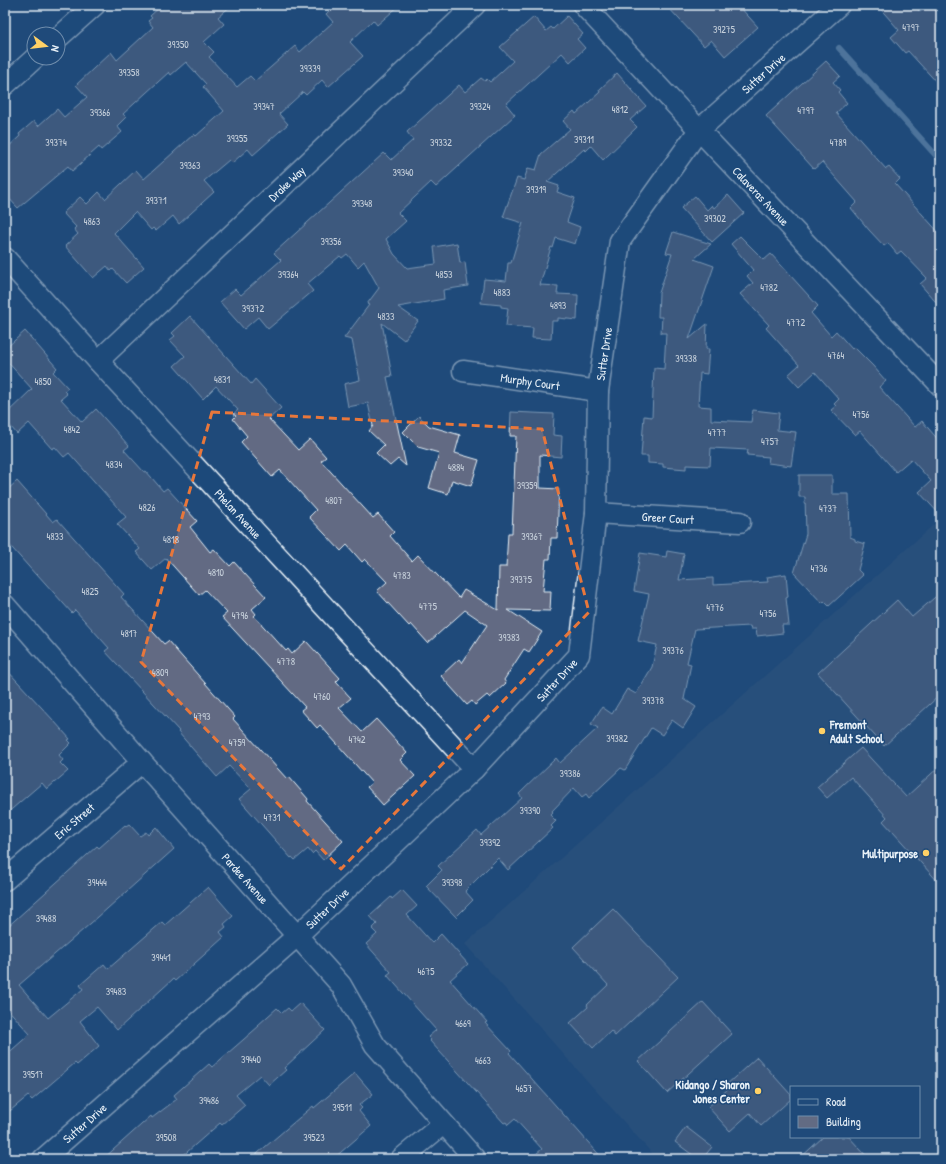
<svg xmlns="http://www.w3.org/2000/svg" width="946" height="1164" font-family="'Patrick Hand',sans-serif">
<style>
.built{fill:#33547d;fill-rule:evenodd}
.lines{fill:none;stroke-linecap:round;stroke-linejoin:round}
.stream{stroke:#85a5c3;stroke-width:6}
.building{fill:#626b83;stroke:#e8f1f8}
.street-casing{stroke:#e8f1f8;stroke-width:23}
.street{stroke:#1f4a7a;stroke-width:20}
.marked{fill:none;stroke:#e8773b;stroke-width:3;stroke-dasharray:8 5;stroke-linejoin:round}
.poi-dot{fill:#ffd166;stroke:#1f4a7a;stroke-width:1.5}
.labels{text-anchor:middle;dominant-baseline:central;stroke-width:3;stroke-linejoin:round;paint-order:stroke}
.number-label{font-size:10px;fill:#c6d0db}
.street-label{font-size:12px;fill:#e8f1f8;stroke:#1f4a7a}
.poi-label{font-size:12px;font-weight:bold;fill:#e8f1f8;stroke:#1f4a7a;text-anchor:end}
</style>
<rect width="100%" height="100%" fill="#1f4a7a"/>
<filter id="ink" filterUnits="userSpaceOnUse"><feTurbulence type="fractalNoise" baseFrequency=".025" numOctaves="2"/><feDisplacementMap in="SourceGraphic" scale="8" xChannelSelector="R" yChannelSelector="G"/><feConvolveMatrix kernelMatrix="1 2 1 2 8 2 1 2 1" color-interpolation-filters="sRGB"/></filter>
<g filter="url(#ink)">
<path class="built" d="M941,518v641h-284l-192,-215zM791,1087h128v50h-128z"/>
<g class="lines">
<path class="stream" d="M839,48l102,113"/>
</g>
<g class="building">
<path d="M162,5h70l-14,12 6,7 -20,18 10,10 -5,5 28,30 13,-11 5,5 40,-35 5,6 33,-30 -7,-8 9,-9h65l-23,20 -4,-5 -23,22 13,14 -35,31 -6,-7 -16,15 -3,-3 -24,22 9,10 -35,31 -5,-6 -16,14 -3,-3 -25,21 10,11 -35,32 -6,-8 -17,15 -3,-3 -2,2 -16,-18 -21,21 30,34 -18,16 -13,-14 -2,2 -4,-5 -14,12 -28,-32 13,-12 -4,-5 2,-2 -13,-14 17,-16 7,7 12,-12 6,7 31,-29 8,9 50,-45 2,2 28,-25 -21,-24 3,-3 -20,-22 -15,13 -2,-3 -46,42 3,3 -9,9 5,6 -21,18 -2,-3 -27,24 -4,-5 -50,42 -13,-14v-44l15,-14 -1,-2 15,-13 4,5 19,-17 7,8 23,-20 -11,-12 35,-33 6,8 36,-33 -5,-6 4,-3 -2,-2z"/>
<path d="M666,5h72l20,22 -33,29 -14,-16 -7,6z"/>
<path d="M877,5h37l6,7 8,-7h13v82l-33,-36 -3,2 -14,-16 8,-7z"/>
<path d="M567,16l16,18 -6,5 8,9 -15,14 -8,-9 -56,51 9,11 -79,72 -5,-5 -33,31 8,8 -20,18 8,15 13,14 29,-4 -2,-17 23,-4 3,20 5,-1 3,24 -25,4 1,9 -46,8 20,14 -14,19 -22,-17 10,53 -5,1 19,89 -8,-7 -8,7 -14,-13 8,-8 -15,-14 4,-5 -5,-23 -20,4 -4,-23 16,-4 -8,-40 -8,-2 25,-33 -2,-1 12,-16 -15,-27 -6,6 -11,-13 -5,4 -2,-2 -33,28 6,7 -45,38 -10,-12 -14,12 -24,-27 15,-13 6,6 40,-35 -7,-7 110,-100 7,7 22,-20 -6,-8 52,-47 6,7 16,-14 4,3 2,-2 3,3 23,-21 -13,-14 34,-30 12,14 5,-4 2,2z"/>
<path d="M826,61l14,15 -7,6 7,8 -2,2 9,11 -11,10 50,56 3,-2 11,12 -5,5 46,51v73l-21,-24 7,-6 -26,-27 -4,3 -9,-11 -4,3 -15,-16 -18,-22 6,-6 -35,-40 -8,7 -48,-53z"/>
<path d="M617,73l29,33 -16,14 7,7 -34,33 -12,-14 -5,5 -2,-2 -37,33 12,4 -2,6 18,6 -8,24 13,5 -5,17 -19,-6 -3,10 -2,-1 -11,38 18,1 -1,8 21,1 -1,25 -19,-2v3h-6l-1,18 -19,-1 1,-10 -27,-2 2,-18 -7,-1v-2l-20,-2 3,-24 22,2 2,-18h3l12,-40 -20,-6 14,-39 7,2 4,-12 8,2 5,-16 29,-25 -7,-8 11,-10 2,3 24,-22 -1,-2z"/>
<path d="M728,195l16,18 -32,29 -31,-34 14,-12 12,14 5,-5 2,3z"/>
<path d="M673,232l38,12 -17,15 20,7 -25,73 18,-15 -1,25h3l-2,25 -7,-1 -2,33 13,1v13l40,2 2,-12 26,3 -2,17 19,2 -5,34 -23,-3 1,-6 -22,-2 1,-5 -37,-2 -1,18 -24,-1v4l-23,-2v-3l-15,-1v-7h-7l3,-40 8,1 2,-49 10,1 2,-36h-5l1,-16h-4l1,-24 13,-39 -6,-1z"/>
<path d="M740,236l24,24 7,-6 47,52 -7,7 20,23 5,-5 16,18 2,-2 19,19 13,15 -7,6 36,40 7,-6 19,22v73l-22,-24 12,-11 -20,-22 -15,13 -36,-41 -5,4 -24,-25 5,-4 -2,-2 5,-5 -24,-27 -16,15 -11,-12 11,-10 -33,-37 3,-3 -29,-31 13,-11 -6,-7 6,-6 -22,-26z"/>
<path d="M190,316l61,68 4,-5 26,29 -12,11 29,31 12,-11 16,18 -5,4 52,57 5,-4 16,18 -4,4 22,25 6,-6 41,43 5,-8 34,20 1,-43h7l2,-34h4l4,-97h-6l1,-24 43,2 -1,21 9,1 -1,21 -21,-2v33l19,1 -2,49h-6l-1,21h-4l-3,32h8l-1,20 -42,-1 34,22 -13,20 -5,-3 -20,31 2,3 -16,15 -3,-3 -12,10 -3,-4 -5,4 -26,-29 18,-17 3,4 25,-38 -22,-15 -37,33 -17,-19 -2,2 -32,-35 10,-9 -22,-23 -3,3 -15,-17 -6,6 -32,-34 7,-7 -36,-40 -8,7 -31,-35 6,-6 -14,-17 3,-3 -3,-2 5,-4 -22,-24 -13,13 -29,-33 11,-10 -15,-16 5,-4 -3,-3z"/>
<path d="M25,331l32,37 -4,4 15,16 -4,3 3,3 -6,5 21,23 14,-13 33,37 -5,4 20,22 2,-1 17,20 4,-3 30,33 -7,6 20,25 4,-3 16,17 4,-4 32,35 -14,12 4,5 -2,2 32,35 2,-2 4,5 14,-13 34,37 -4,4 15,16 -12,10 23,24 14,-13 31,34 -7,7 15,16 -32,29 -16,-18 5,-4 -52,-58 -3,3 -16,-18 4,-3 -83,-90 5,-4 -22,-23 -6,5 -33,-37 -14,12 -16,-18 4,-3 -23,-25 9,-7 -57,-64 -5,4 -9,-10 -3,2 -23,-26 -12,11 -12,-14v-5l27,-26 -27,-30v-10z"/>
<path d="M419,416l10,10 31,9 -5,18 24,7 -8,26 -19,-6 -4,14 -19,-6 10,-35 -21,-6 -15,-15z"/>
<path d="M799,475h33v19h17l1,43 5,2v2l10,3 -7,26 5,5 -34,31 -5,-5 -2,2 -28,-30 12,-39 -1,-37h-6z"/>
<path d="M17,481l36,41 4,-3 67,75 -3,3 43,47 4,-3 67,76 -2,2 54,60 2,-2 19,22 -1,2 36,40 -20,19 -8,-9 -3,3 -4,-5 -13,11 -3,-3 -1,1 -52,-59 12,-10 -22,-23 -12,11 -39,-45 1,-1 -74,-80 4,-3 -34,-38 -3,3 -35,-39 -1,1 -31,-35v-48z"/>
<path d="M667,551l17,3 -5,26 34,-2v7l55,-3 -1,-5 19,-3 2,23 -2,1 3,27h-7l1,8 -26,3 -1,-7h-5l-1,-3 -55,3 -8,34 4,1 -7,35 12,8 -13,21 -11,-8 -10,15 -11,-7 -26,42 -4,-2 -32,30 -3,-4 -4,3 -8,-9 -22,23 1,1 -3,3 6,6 -5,5 2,2 -45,42 -10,-12 -33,33 8,9 -17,17 -30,-31 16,-16 -4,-4 39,-36 4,5 41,-37 -3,-4 37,-36 4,5 38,-35 -7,-4 11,-17 10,7 15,-25 9,5 16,-27 5,-22 -19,-4 11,-47 -15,-3 6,-38 26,4z"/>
<path d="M941,592v102l-57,52 -66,-73 79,-73 15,17z"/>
<path d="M5,668l49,53 16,18 -2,1 3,3 -12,12 4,5 -3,3 8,8 -21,18 -5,-6 -37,32z"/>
<path d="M861,748l45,49 35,-32v120l-58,-64 4,-4 -36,-40 -24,21 -10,-11z"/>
<path d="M129,824l11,12 6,-4 2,3 8,-8 18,22 -76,68 -79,68 29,33 35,-29 -3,-4 24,-21 4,5 54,-47 3,3 43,-38 25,29 -9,8 2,3 -6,5 4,5 -49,44 -2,-2 -56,51 -20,-23 -17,14 19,25 -22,19 -2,-2 -43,37 -4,-4 -23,19v-59l25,-22 -25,-28v-77l92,-83 2,2 26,-23 1,1z"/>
<path d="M402,890l15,16 -10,9 25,28 9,-9 27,30 -18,16 37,42 -2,1 26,28 -2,2 94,106h-73l12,-10 -27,-30 -7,6 -2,-3 -2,1 -74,-82 1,-1 -3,-3 8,-7 -49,-55 4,-3 -25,-28 11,-10 -5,-5 5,-5 -7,-8 21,-19 1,2z"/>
<path d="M613,909l65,68 -63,59 -4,-5 -18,17 -23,-25 18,-16 -1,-2 21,-20 -35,-38z"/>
<path d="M703,1002l29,32 -65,59 -29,-32z"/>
<path d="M300,1003l25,27 -41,38 2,2 -17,15 -9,-10 -24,20 9,10 -23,20 -2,-2 -41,36h-76l48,-43 1,2 25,-19 -3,-4 35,-31 3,3 47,-41 -1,-1 19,-17 5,5 6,-5 3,3z"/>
<path d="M757,1057l34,38v4l-30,27 -11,-13 -20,18 -22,-24 20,-18 -3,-3z"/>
<path d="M355,1073l18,21 -14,11 3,3 -3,3 12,15 -38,33h-82l62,-53 1,2z"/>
<path d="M686,1127l26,20 -10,12h-4l-23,-17z"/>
<path d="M823,1137h26l20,22h-70z"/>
</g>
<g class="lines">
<g class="street-casing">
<g id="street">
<path id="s1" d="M583,5l116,125 242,256"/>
<path d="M58,38l37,-33"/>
<path d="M5,85l30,-27"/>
<path id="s2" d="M5,258l93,103 376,408"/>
<path id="s3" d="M98,361l377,-356"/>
<path id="s4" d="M463,371l135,20"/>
<path id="s5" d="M596,513l144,9"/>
<path id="s6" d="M5,605l137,157 199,223 34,60 100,114"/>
<path id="s7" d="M5,880l137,-118"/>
<path id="s8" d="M43,1159l254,-223 177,-167 105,-114 17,-142 2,-122 22,-150 79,-111 140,-125"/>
<path d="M401,1159l42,-35"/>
</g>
</g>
<use href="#street" class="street"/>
</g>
</g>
<path d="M0 0H946V1164H0ZM212,412l330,17 47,183 -248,257 -200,-207z" fill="#1f4a7a" fill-opacity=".55" fill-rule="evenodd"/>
<path class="marked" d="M212,412l330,17 47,183 -248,257 -200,-207z"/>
<g class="poi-dot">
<circle cx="822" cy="731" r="4"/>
<circle cx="926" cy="853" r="4"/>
<circle cx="758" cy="1091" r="4"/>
</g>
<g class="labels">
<g class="number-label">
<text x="911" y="27">4797</text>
<text x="724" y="29">39275</text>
<text x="178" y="44">39350</text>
<text x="310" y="68">39339</text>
<text x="129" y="72">39358</text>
<text x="264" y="106">39347</text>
<text x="480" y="106">39324</text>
<text x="620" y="109">4812</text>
<text x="806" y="110">4797</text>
<text x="100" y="112">39366</text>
<text x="237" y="138">39355</text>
<text x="584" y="139">39311</text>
<text x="56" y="142">39374</text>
<text x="441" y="142">39332</text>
<text x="838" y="142">4789</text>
<text x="190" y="165">39363</text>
<text x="403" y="172">39340</text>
<text x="536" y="189">39319</text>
<text x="156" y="200">39371</text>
<text x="362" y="203">39348</text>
<text x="715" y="218">39302</text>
<text x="92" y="221">4863</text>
<text x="331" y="241">39356</text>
<text x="288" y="274">39364</text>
<text x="444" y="274">4853</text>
<text x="769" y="287">4782</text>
<text x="502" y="292">4883</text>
<text x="558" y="305">4893</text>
<text x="253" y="308">39372</text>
<text x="386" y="316">4833</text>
<text x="796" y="322">4772</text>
<text x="836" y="355">4764</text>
<text x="686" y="358">39338</text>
<text x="222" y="379">4831</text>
<text x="43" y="381">4850</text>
<text x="861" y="414">4756</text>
<text x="72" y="429">4842</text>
<text x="717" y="432">4777</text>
<text x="770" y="441">4757</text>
<text x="114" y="464">4834</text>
<text x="456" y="467">4884</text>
<text x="527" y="485">39359</text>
<text x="334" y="500">4807</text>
<text x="147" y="507">4826</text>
<text x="828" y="508">4737</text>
<text x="55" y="536">4833</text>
<text x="532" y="536">39367</text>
<text x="171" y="539">4818</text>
<text x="819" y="568">4736</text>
<text x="216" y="572">4810</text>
<text x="402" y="575">4783</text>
<text x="521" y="579">39375</text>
<text x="90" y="591">4825</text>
<text x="428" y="606">4775</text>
<text x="715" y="607">4776</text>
<text x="768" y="613">4756</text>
<text x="240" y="615">4796</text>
<text x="129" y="633">4817</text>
<text x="509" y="637">39383</text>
<text x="673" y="650">39376</text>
<text x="286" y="661">4778</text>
<text x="160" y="672">4809</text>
<text x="322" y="696">4760</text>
<text x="653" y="700">39378</text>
<text x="202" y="716">4793</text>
<text x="617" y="738">39382</text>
<text x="357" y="739">4742</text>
<text x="237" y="742">4759</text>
<text x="570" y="773">39386</text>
<text x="530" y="810">39390</text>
<text x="272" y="817">4731</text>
<text x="490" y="842">39392</text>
<text x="97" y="882">39444</text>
<text x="452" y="882">39398</text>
<text x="46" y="918">39488</text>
<text x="161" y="957">39441</text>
<text x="426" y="971">4675</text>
<text x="116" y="991">39483</text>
<text x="463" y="1023">4669</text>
<text x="251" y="1059">39440</text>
<text x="483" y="1060">4663</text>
<text x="33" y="1074">39517</text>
<text x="524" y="1088">4657</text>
<text x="209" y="1100">39486</text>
<text x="342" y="1107">39511</text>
<text x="166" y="1137">39508</text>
<text x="314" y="1137">39523</text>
</g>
<g class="street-label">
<text stroke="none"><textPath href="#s8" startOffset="1375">Sutter Drive</textPath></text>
<text stroke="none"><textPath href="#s3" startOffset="259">Drake Way</textPath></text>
<text stroke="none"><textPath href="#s1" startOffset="261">Calaveras Avenue</textPath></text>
<text stroke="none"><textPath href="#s8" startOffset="1039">Sutter Drive</textPath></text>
<text stroke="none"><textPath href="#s4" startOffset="68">Murphy Court</textPath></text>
<text stroke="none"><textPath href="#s2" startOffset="346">Phelan Avenue</textPath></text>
<text stroke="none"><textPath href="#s5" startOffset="72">Greer Court</textPath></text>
<text stroke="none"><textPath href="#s8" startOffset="703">Sutter Drive</textPath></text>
<text stroke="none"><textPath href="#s7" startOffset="91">Eric Street</textPath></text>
<text stroke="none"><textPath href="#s6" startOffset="364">Pardee Avenue</textPath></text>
<text stroke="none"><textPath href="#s8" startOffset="379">Sutter Drive</textPath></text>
<text stroke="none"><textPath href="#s8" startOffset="55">Sutter Drive</textPath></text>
</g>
<g class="poi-label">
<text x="830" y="724" text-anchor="start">Fremont<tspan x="830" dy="14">Adult School</tspan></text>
<text x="918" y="853">Multipurpose</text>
<text x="750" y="1084">Kidango / Sharon<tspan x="750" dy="14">Jones Center</tspan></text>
</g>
</g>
<rect width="946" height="1164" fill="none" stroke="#1f4a7a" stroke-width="20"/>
<rect x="10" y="10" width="926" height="1144" fill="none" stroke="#e8f1f8" stroke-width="1.5" filter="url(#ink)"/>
<rect x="790" y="1086" width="130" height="52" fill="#1f4a7a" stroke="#6f8dac"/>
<rect x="798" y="1099" width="20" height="6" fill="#1f4a7a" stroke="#6f8dac"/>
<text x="826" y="1106" font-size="12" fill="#e8f1f8">Road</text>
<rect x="798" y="1116" width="20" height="12" fill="#626b83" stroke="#6f8dac"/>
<text x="826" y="1126" font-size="12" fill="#e8f1f8">Building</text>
<g transform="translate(46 46) rotate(105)"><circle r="19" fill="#1f4a7a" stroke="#6f8dac"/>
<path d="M0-3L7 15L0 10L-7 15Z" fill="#ffd166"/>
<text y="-6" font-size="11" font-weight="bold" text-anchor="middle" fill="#e8f1f8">N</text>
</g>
</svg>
